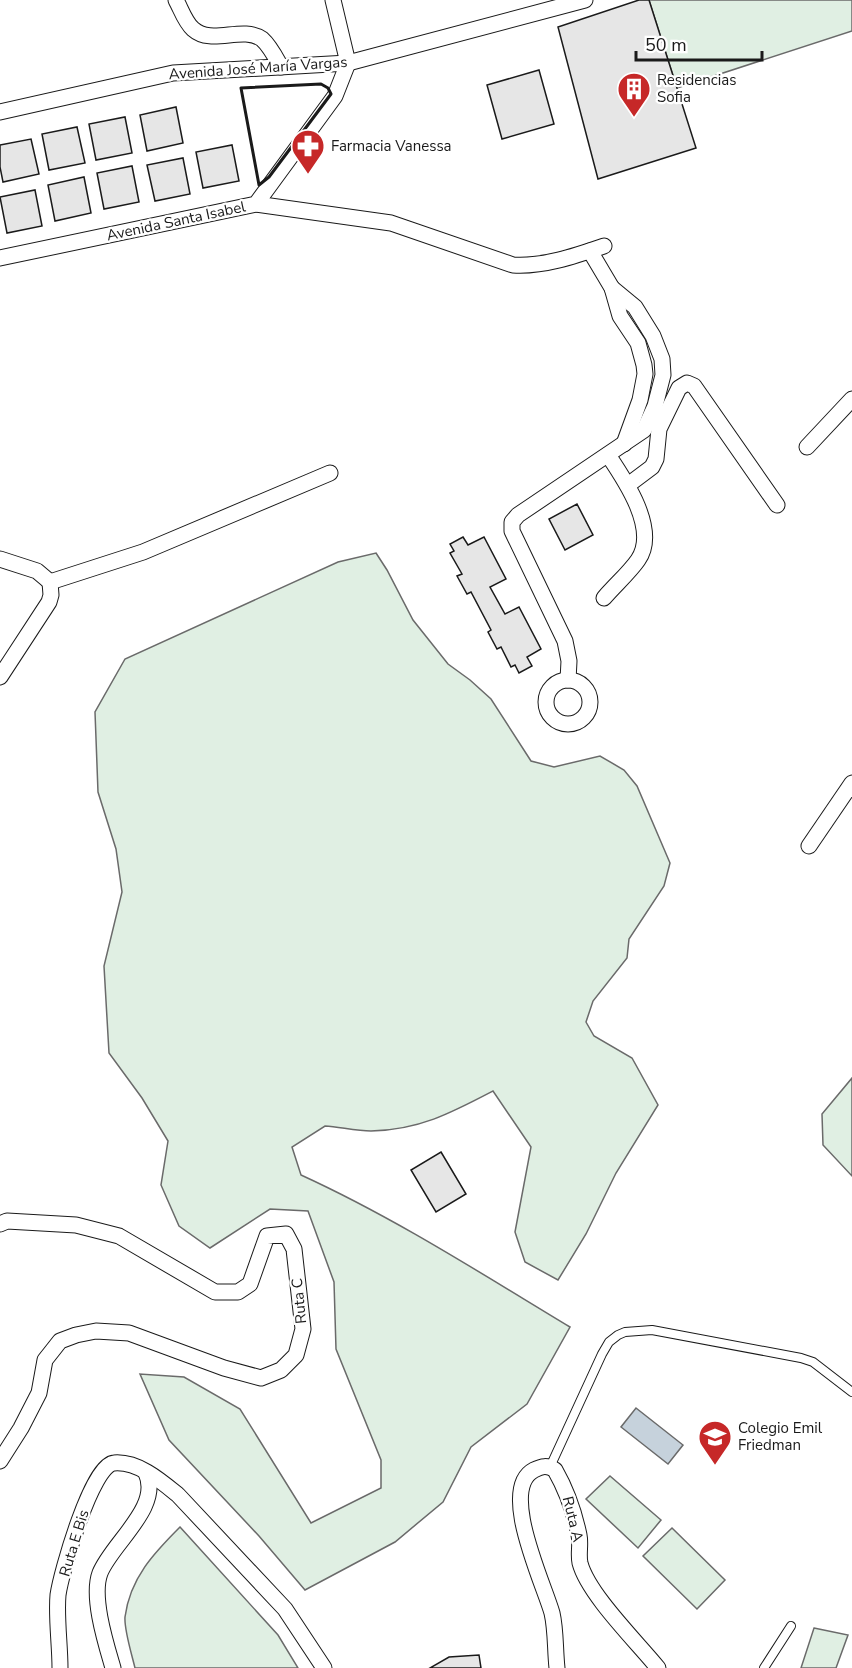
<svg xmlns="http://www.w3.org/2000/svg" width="852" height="1668" font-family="'Nunito Sans',sans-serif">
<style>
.green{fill:#e0efe3;stroke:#6a6a6a;stroke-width:1.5}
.water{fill:#c6d2dc;stroke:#6a6a6a;stroke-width:1.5}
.building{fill:#e6e6e6;stroke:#1a1a1a;stroke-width:1.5}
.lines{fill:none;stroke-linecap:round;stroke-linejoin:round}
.service-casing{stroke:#1a1a1a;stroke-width:10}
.minor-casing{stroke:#1a1a1a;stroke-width:17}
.service{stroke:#fff;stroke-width:8}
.minor{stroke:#fff;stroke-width:15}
.wall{stroke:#1a1a1a;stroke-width:3}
.labels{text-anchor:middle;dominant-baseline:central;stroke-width:4.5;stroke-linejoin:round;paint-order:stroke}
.street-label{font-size:15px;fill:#1a1a1a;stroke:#fff}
.poi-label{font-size:15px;fill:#1a1a1a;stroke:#fff;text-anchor:start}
</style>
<rect width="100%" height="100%" fill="#fff"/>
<g class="green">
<path d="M649,0h203v31l-175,57z"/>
<path d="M376,553l11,17 26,50 35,44 22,16 21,19 40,62 23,6 46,-11 24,14 13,16 33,77 -6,23 -35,53 -2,19 -34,43 -7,21 8,14 38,22 26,47 -42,68 -30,61 -28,46 -33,-18 -10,-30 16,-85 -38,-56c-42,22 -74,39 -122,40 -15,0 -31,-4 -46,-5l-33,21 9,28c94,43 181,99 269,152l-43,77 -56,43 -28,55 -48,40 -90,48 -46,-54 -90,-96 -29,-66 44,3 56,32 71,114 70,-35v-28l-45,-111 -2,-67 -26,-71 -38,-2 -60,39 -31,-22 -18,-41 7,-44 -26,-43 -33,-45 -5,-87 18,-74 -6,-43 -18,-57 -3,-80 30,-53 213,-97z"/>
<path d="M852,1078v98l-29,-31 -1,-31z"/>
<path d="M610,1476l51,44 -23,28 -52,-49z"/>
<path d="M180,1527l98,108 20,33h-163c-3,-13 -11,-38 -10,-51 5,-39 29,-64 55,-90z"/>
<path d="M672,1528l53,52 -28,29 -54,-53z"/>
<path d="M814,1628l34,7 -12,33h-35z"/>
</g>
<path class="water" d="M636,1408l47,37 -15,19 -47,-37z"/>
<g class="building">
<path d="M639,0h10l47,148 -98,31 -40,-152z"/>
<path d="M539,70l15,54 -52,15 -15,-54z"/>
<path d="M176,107l7,36 -36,8 -7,-36z"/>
<path d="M125,117l7,36 -36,7 -7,-36z"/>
<path d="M77,127l8,36 -36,7 -7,-36z"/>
<path d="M31,139l8,35 -36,8 -3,-15v-22z"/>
<path d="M232,145l7,36 -36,7 -7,-36z"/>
<path d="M183,158l7,36 -35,7 -8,-36z"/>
<path d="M132,166l7,36 -35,7 -7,-36z"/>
<path d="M84,177l7,36 -36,8 -7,-36z"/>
<path d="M35,190l7,36 -35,7 -7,-36z"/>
<path d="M577,504l16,31 -28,15 -16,-31z"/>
<path d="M463,537l5,8 16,-8 22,42 -16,8 15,27 14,-7 22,42 -14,8 5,9 -13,7 -4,-8 -4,2 -10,-20 -4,2 -9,-17 3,-2 -20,-38 -4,2 -10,-18 5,-2 -12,-21 4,-2 -4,-7z"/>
<path d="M441,1152l25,42 -30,18 -25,-42z"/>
<path d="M479,1655l2,13h-51l19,-11z"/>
</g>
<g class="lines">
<g class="service-casing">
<g id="service">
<path d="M550,1467l52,-113 7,-12 9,-7 7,-3 27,-2 149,28 12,4 39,30"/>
<path d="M764,1668l27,-42"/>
</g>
</g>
<g class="minor-casing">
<g id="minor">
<path d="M176,0c5,9 9,22 17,29 19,17 49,-4 69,10 8,7 14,19 19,28"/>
<path d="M333,0l15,63"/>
<path d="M0,112l173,-39 175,-10 237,-63"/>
<path d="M256,204l135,19 122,42c30,2 62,-9 91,-19"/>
<path d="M590,251l22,37 8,28 18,27 6,22 1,9 -5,26 -16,44"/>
<path d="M0,258l256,-54 79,-108 13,-33"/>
<path d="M807,447l45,-48"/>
<path d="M628,485l24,-18 4,-8 3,-30 20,-41 8,-5 7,3 83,119"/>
<path d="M0,559l37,12 13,11"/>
<path d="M50,582l93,-30 187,-79"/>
<path d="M604,598c11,-13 25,-25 34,-38 21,-30 -13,-80 -30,-105"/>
<path d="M0,677l49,-75 2,-7 -1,-13"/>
<path d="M568,680l1,-19 -4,-20 -53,-110v-9l6,-7 126,-85 11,-24 8,-31 -1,-16 -9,-23 -18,-29 -23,-19"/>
<circle cx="568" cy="702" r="22"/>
<path d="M809,846l43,-63"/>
<path d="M0,1224l7,-3 69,4 43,11 96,56h23l12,-8 17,-48 19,-2 8,15 9,80 -7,26 -15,15 -20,8 -37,-10 -95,-35 -33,-2 -20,4 -16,6 -15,19 -6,33 -18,35 -21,33"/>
<path d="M60,1668c0,-23 -4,-51 -2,-73 3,-22 34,-131 56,-132 24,-2 47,18 64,32l107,114 39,59"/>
<path d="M113,1668c-7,-24 -22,-71 -13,-95 12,-30 62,-66 46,-100"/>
<path d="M557,1668c-2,-18 -1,-38 -5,-55 -8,-29 -54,-124 -18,-143 8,-4 13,-5 21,0 12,21 19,41 24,65 2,9 -1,19 1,28 8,31 57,79 78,105"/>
</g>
</g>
<use href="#service" class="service"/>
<use href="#minor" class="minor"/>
<path class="wall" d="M321,84l7,4 3,6 -62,83 -10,8 -18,-97z"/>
</g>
<defs>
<g id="building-pin" transform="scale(1.725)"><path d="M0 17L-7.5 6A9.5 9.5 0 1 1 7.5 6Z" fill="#c62828" stroke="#fff"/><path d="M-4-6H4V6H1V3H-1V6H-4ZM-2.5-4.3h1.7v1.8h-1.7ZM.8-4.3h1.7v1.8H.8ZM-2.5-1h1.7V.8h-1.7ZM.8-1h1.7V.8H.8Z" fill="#fff"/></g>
<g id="pharmacy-pin" transform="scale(1.725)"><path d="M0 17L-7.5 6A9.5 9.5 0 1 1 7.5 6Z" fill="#c62828" stroke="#fff"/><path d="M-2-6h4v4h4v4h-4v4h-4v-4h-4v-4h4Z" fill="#fff"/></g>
<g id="school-pin" transform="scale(1.725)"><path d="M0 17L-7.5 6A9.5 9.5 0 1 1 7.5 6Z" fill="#c62828" stroke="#fff"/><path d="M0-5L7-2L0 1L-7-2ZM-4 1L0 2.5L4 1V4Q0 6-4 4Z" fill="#fff"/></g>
</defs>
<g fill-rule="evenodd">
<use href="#building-pin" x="634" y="89"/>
<use href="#pharmacy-pin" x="308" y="146"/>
<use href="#school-pin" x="715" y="1437"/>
</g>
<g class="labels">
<g class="street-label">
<text transform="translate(258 68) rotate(-4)">Avenida José María Vargas</text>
<text transform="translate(176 221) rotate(-12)">Avenida Santa Isabel</text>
<text transform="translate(299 1301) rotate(-96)">Ruta C</text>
<text transform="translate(573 1519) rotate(76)">Ruta A</text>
<text transform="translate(74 1543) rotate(-73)">Ruta E Bis</text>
</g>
<g class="poi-label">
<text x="657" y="80">Residencias<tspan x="657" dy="17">Sofia</tspan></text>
<text x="331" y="146">Farmacia Vanessa</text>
<text x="738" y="1428">Colegio Emil<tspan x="738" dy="17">Friedman</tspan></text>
</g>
</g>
<path d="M636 51v9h126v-9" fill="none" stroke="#1a1a1a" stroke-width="3"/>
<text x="645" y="51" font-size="18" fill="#1a1a1a" stroke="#ffffff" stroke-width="4.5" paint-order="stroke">50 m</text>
</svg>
